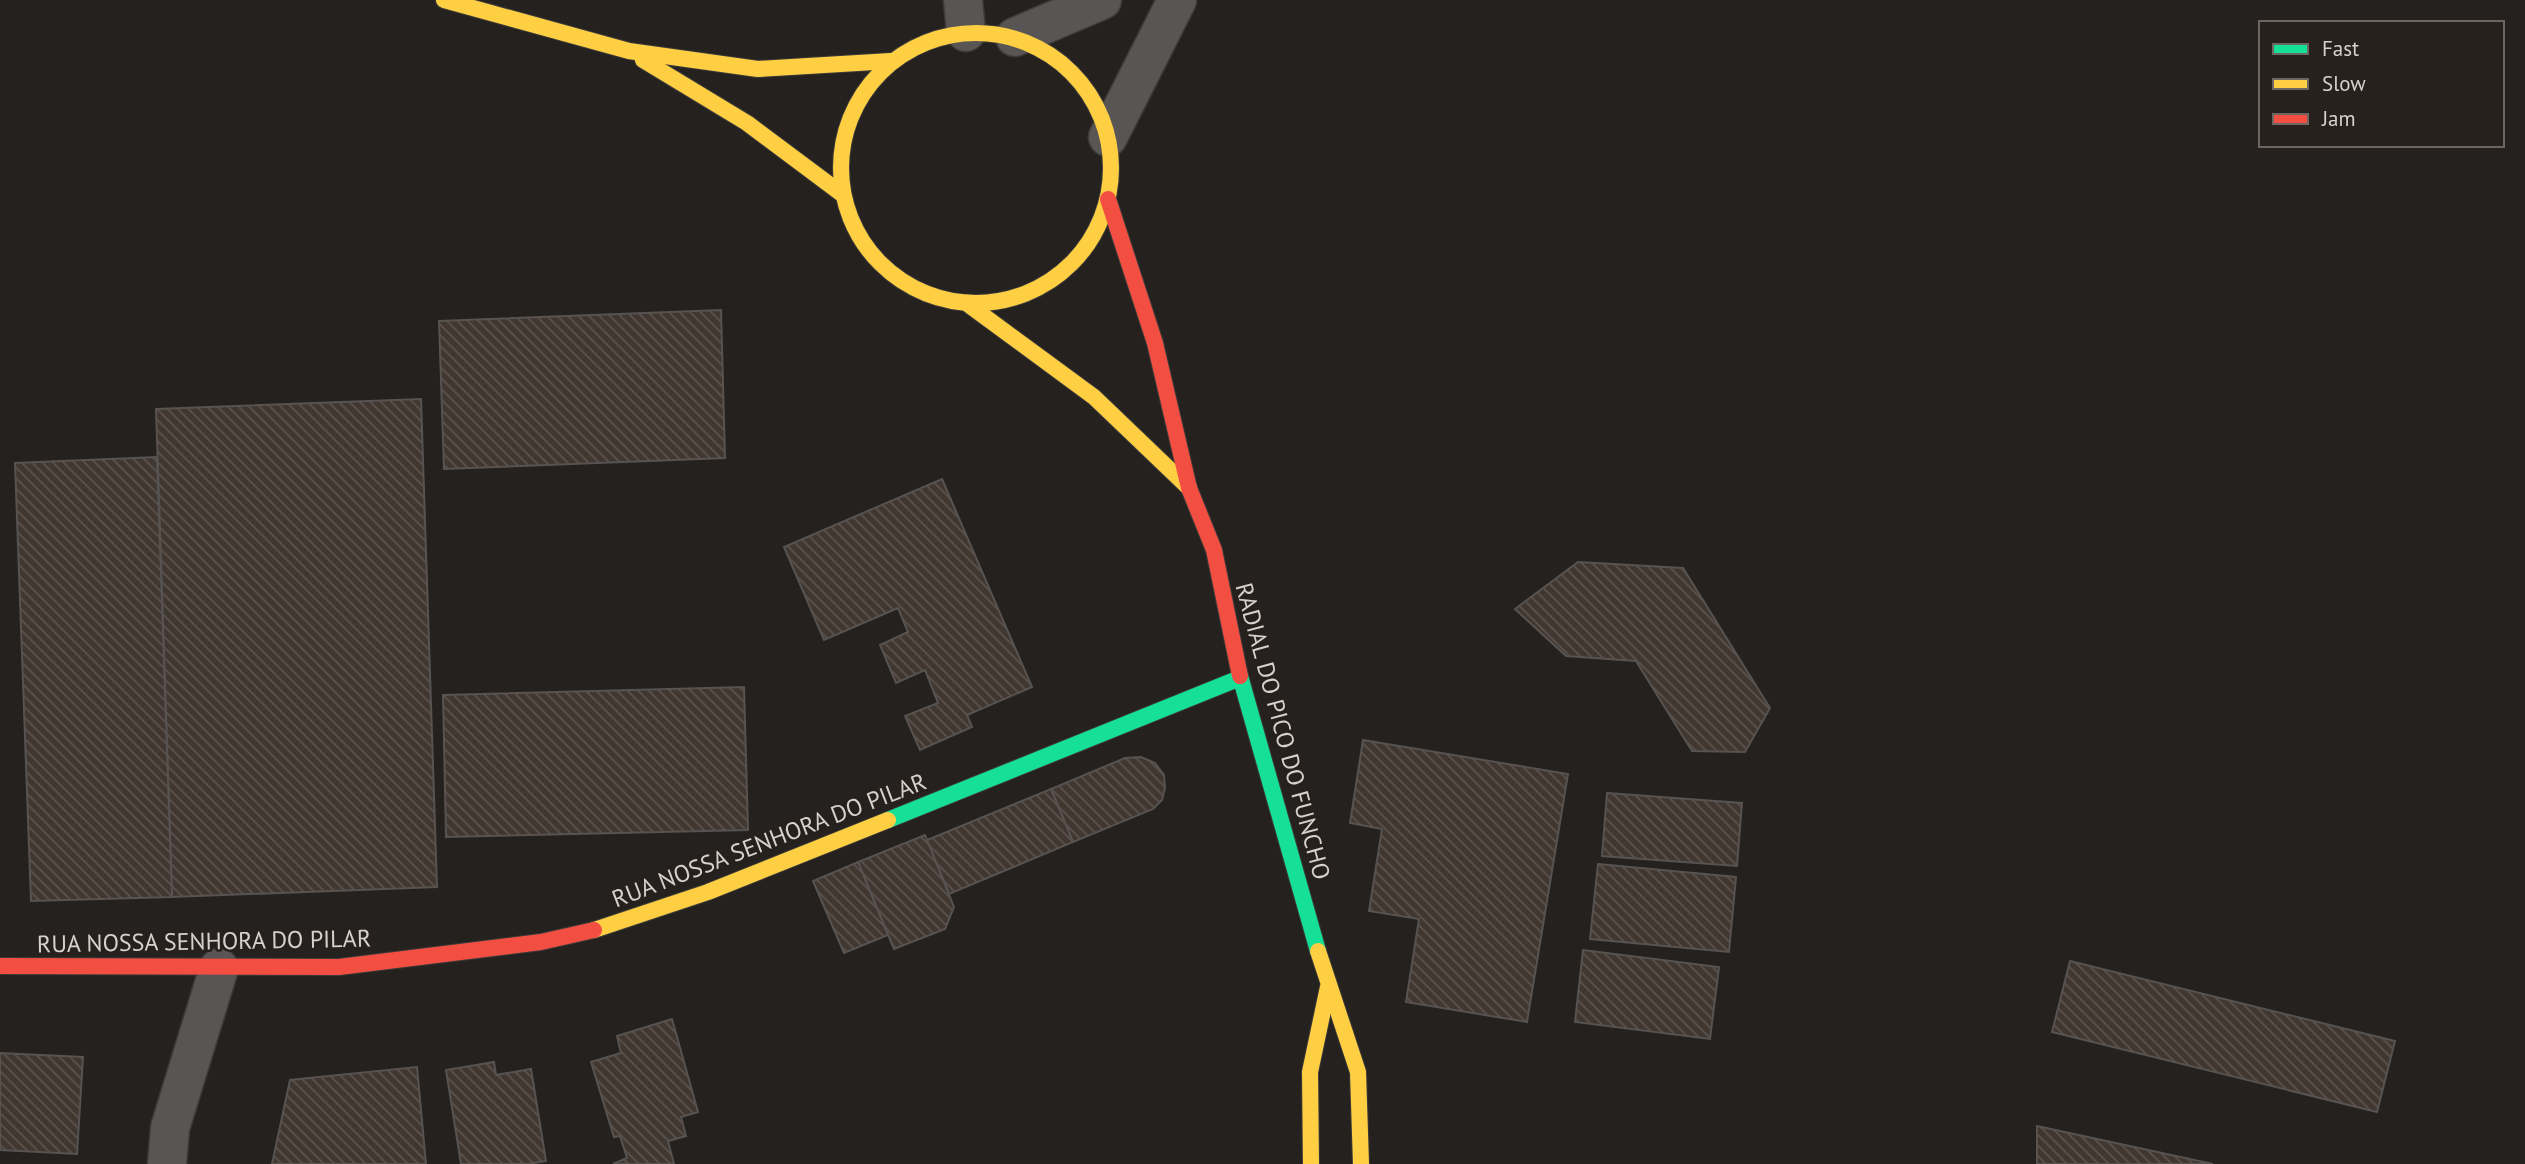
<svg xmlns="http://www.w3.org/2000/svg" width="2525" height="1164" font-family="'PT Sans',sans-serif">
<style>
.building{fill:url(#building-back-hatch);stroke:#565351;stroke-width:2}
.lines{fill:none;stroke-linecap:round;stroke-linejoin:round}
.street-casing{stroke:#3d3b39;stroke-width:41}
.fast-casing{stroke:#3d3b39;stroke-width:18}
.slow-casing{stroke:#3d3b39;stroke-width:18}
.jam-casing{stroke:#3d3b39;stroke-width:18}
.street{stroke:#585554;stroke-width:38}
.fast{stroke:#16e098;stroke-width:16}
.slow{stroke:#ffcf43;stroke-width:16}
.jam{stroke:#f24e42;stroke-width:16}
.labels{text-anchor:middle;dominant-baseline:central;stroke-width:5;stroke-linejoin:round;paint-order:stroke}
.street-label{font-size:24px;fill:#d6d1cf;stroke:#27201c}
</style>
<defs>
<pattern id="building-back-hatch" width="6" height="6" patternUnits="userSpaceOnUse" patternTransform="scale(1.75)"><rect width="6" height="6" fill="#413731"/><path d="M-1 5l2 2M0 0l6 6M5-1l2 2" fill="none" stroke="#5c534e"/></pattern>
</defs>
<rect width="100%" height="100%" fill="#24211f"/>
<g class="building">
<path d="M721,310l4,148 -281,11 -5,-148z"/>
<path d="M421,399l16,488 -265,10 -16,-488z"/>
<path d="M157,457l15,440 -141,4 -16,-438z"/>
<path d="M942,479l90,208 -65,28 5,12 -52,23 -15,-34 33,-13 -13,-33 -29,13 -16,-38 28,-13 -10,-24 -74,32 -40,-93z"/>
<path d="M1578,562l105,6 87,140 -25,44 -53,-1 -56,-90 -70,-5 -51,-47z"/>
<path d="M744,687l4,143 -302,7 -3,-142z"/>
<path d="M1363,740l205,34 -41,248 -121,-20 13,-83 -50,-8 13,-82 -32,-6z"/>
<path d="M1141,757l14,6 9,12 1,13 -3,12 -9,9 -80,33 -22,-53 74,-31z"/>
<path d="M1051,789l22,53 -124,52 -22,-54z"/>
<path d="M1607,793l135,10 -5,63 -135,-10z"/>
<path d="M925,835l29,72 -9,22 -51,20 -36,-87z"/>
<path d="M858,862l30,73 -44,18 -31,-72z"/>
<path d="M1598,864l138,13 -7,75 -139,-13z"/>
<path d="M1583,950l136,17 -9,72 -135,-17z"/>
<path d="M2070,961l325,80 -18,71 -325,-80z"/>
<path d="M672,1019l26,93 -17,5 5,19 -18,5 6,23h-61l14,-6 -7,-22 -6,1 -23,-75 30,-9 -4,-17z"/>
<path d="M0,1053l83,4 -6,97 -77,-4z"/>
<path d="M494,1062l2,13 35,-6 15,92 -18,3h-67l-15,-94z"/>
<path d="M417,1067l9,97h-154l18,-84z"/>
<path d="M2037,1126l176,38h-176z"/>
</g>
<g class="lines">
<g class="street-casing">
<g id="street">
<path d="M963,0l3,32"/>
<path d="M1015,37l87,-37"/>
<path d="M1108,137l69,-137"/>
<path d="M167,1164l3,-36 49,-160"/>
</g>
</g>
<g class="fast-casing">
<g id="fast">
<path d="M1240,676l78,275"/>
<path d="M888,820l352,-142"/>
</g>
</g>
<g class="slow-casing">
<g id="slow">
<path d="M444,0l185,51 129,18 133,-8"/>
<circle cx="976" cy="168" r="135"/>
<path d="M643,60l104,63 95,71"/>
<path d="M969,305l125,92 95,91"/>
<path d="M594,930l114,-38 180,-72"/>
<path d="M1318,951l40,121 3,92"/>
<path d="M1311,1164l-1,-92 18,-85"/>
</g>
</g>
<g class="jam-casing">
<g id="jam">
<path d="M1108,199l47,144 34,145 25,62 26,126"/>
<path d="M0,966l339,1 202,-25 53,-12"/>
</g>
</g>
<use href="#street" class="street"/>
<use href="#fast" class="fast"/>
<use href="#slow" class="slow"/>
<use href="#jam" class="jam"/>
</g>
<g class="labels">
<g class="street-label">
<text transform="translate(1283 731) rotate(75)">RADIAL DO PICO DO FUNCHO</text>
<text transform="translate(769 840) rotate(-21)">RUA NOSSA SENHORA DO PILAR</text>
<text transform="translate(204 941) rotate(-1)">RUA NOSSA SENHORA DO PILAR</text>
</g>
</g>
<rect x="2259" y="21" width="245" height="126" fill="#27201c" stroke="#6d6764" stroke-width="2"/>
<rect x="2273" y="44" width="35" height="10" fill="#16e098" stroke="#6d6764" stroke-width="2"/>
<text x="2322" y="56" font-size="21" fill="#d6d1cf">Fast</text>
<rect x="2273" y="79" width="35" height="10" fill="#ffcf43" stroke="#6d6764" stroke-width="2"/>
<text x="2322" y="91" font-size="21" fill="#d6d1cf">Slow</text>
<rect x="2273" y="114" width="35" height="10" fill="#f24e42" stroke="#6d6764" stroke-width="2"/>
<text x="2322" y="126" font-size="21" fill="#d6d1cf">Jam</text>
</svg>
